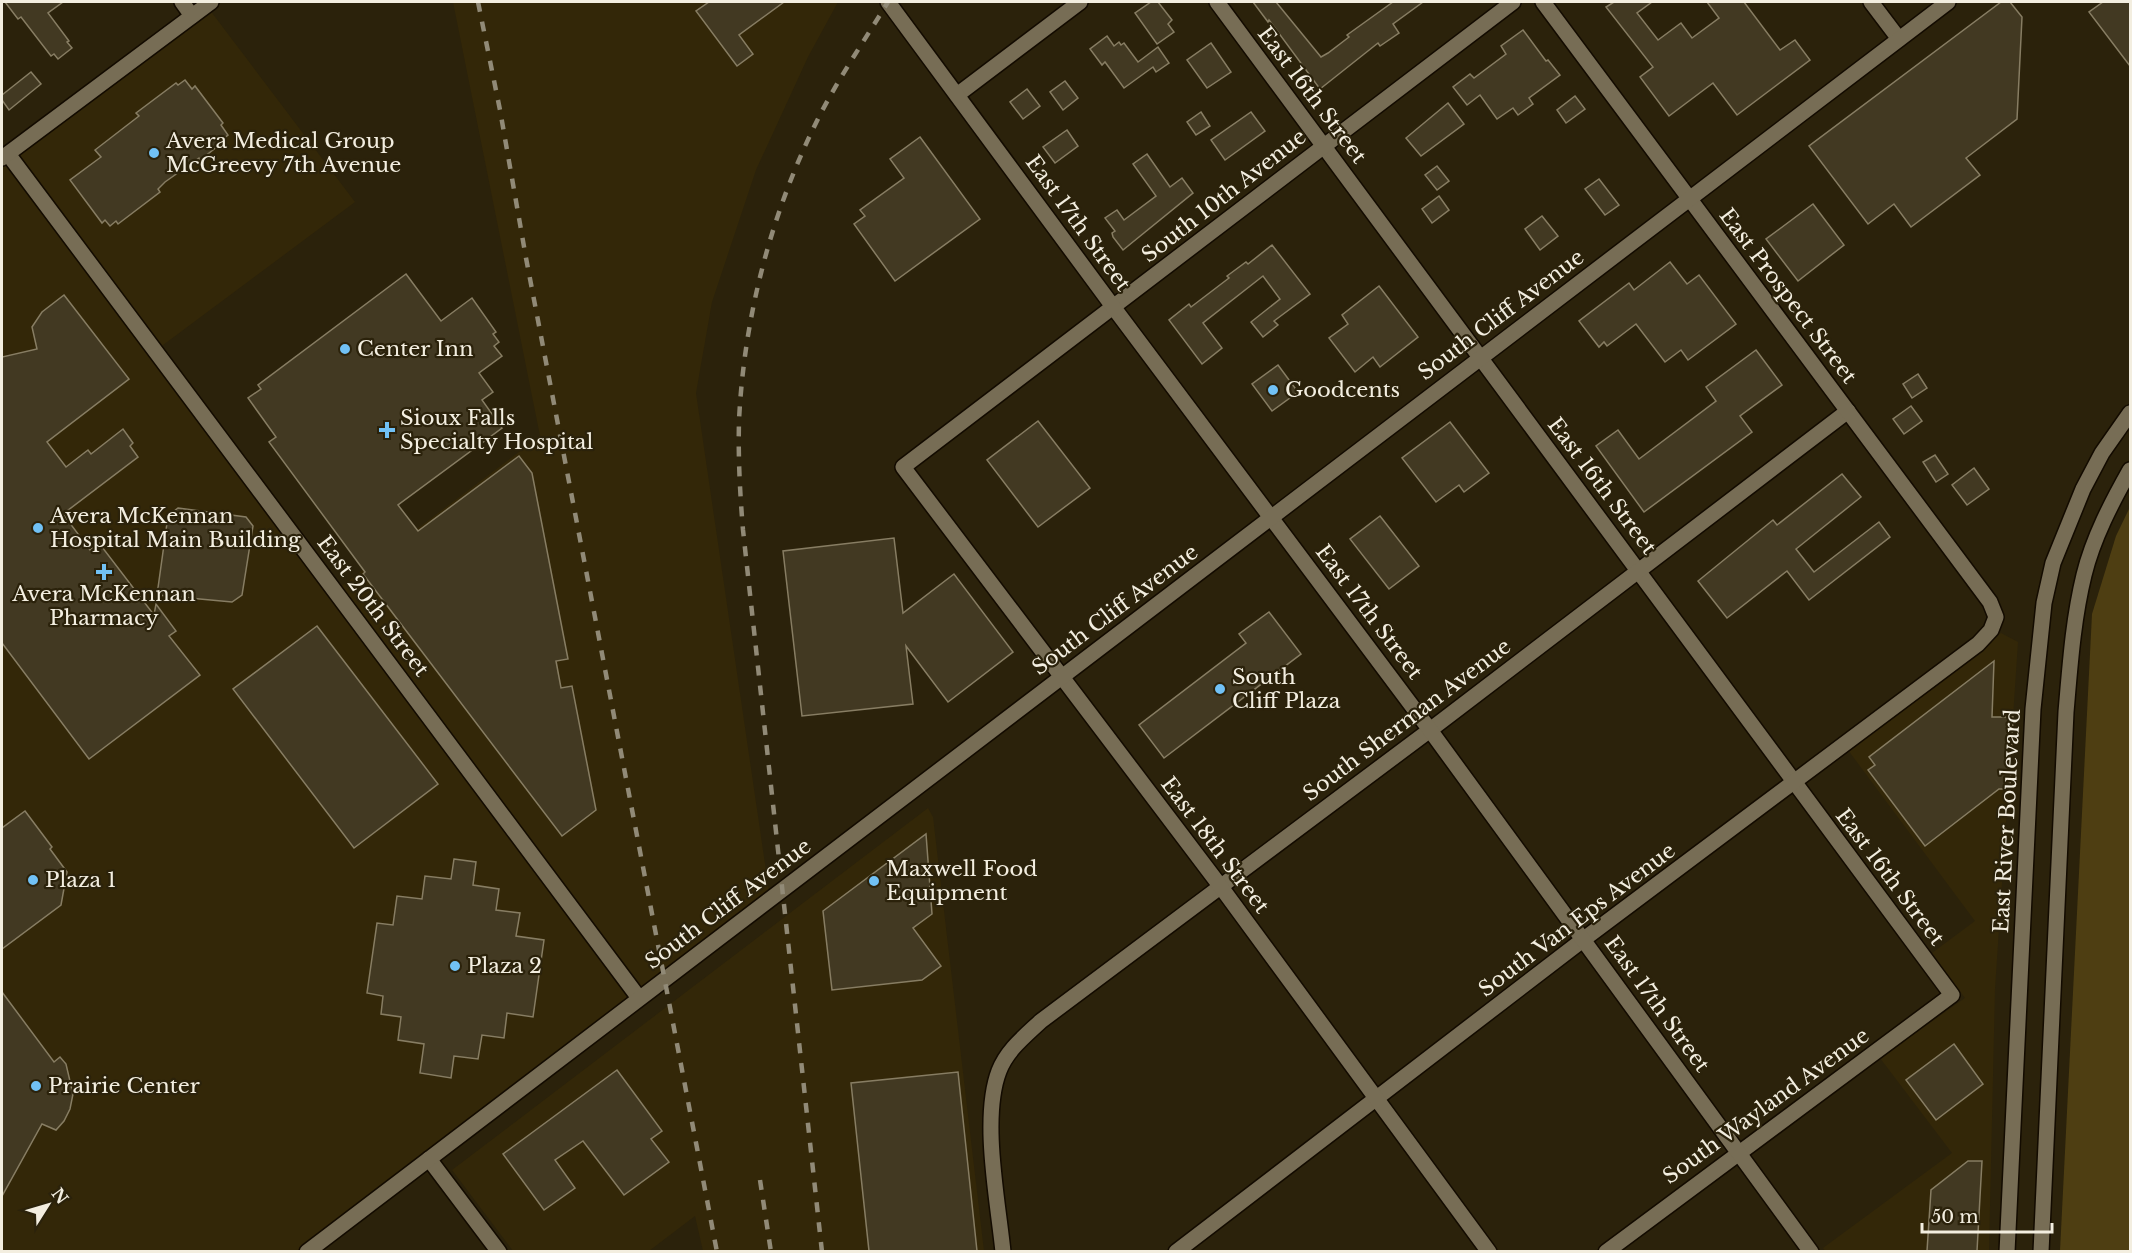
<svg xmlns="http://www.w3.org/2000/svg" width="2132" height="1253" font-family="'Libre Baskerville',serif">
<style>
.built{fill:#332708}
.green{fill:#4e3e12}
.building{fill:#423922;stroke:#877d63;stroke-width:1.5}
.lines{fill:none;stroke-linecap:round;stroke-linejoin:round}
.street-casing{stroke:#130b00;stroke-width:18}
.secondary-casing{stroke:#130b00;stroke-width:18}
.street{stroke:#776d55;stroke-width:15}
.secondary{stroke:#776d55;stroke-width:15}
.rail{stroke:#918a77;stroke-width:4.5;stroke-dasharray:10 10;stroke-linecap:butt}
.poi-dot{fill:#71c1f5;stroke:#2b220b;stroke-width:2}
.labels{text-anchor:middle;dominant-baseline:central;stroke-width:4.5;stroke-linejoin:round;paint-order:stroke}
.street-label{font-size:21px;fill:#f3eee0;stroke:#2b220b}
.poi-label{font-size:21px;fill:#f3eee0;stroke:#2b220b;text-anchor:start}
</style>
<rect width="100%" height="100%" fill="#2b220b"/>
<g class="built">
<path d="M453,2h385l-30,55 -52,113 -44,132 -16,91 74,505 -463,353 -305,1v-1094l204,-153 149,197 -200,149 180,240 205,-155z"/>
<path d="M2001,633l17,9 -23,347 -6,262 -163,1 -3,-4 129,-95 -72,-95 85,-60 -33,-45 43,-32 -127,-171z"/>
<path d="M928,808l5,9 51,434h-281l-8,-35 -46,35h-136l-61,-81z"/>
</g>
<path class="green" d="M2130,507v744h-70l32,-637 24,-78z"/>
<g class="building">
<path d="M5,2h58l-15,11 21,28 -2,1 5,6 -14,11 -4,-5 -3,2 -30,-39 -3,2z"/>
<path d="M709,2h75l-45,33 14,19 -16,12 -41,-55z"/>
<path d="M1151,2h7l14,18 -4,4 6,8 -17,12 -22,-31z"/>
<path d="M1253,2h23l45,55 7,-4 21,-16 -2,-2 46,-33h30l-30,22 6,9 -19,13 -2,-3 -58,46 -51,-69 -1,2z"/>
<path d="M1614,2h38l-15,11 21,27 23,-17 11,15 27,-20 -12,-16h37l36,48 15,-10 15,20 -73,55 -24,-32 -44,33 -29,-39 13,-10 -47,-60z"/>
<path d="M2001,2h9l12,15 -5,102 -51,39 14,17 -69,52 -17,-23 -26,20 -59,-78z"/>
<path d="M2103,2h27v64l-41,-54z"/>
<path d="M1523,30l23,31 2,-1 12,15 -31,23 4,6 -15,11 -5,-7 -16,11 -17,-24 -13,10 -14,-18 17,-13 4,4 32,-24 -5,-8z"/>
<path d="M1107,36l7,10 5,-4 2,3 3,-2 14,19 20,-15 11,16 -13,9 -3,-5 -29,21 -19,-26 -3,3 -12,-16z"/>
<path d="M1211,43l20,29 -24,16 -20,-28z"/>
<path d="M31,72l10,12 -32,26 -7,-10v-5z"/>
<path d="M185,80l7,9 3,-3 28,37 -2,2 7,10 -11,9 1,2 -18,14 -1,-2 -34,24 -7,7 2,3 -42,32 -2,-3 -6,5 -5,-6 -3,3 -32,-43 31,-23 -6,-7 44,-34 -3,-3 40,-30 2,2z"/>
<path d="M1065,81l13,17 -15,12 -13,-18z"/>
<path d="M1027,89l13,17 -17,13 -13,-17z"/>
<path d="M1575,96l10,13 -19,14 -9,-13z"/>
<path d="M1448,103l16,21 -43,32 -15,-18z"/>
<path d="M1201,112l9,14 -14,9 -9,-13z"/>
<path d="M1251,112l14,19 -40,29 -14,-20z"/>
<path d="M1067,130l11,16 -23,17 -12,-16z"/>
<path d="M920,137l60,82 -85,62 -41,-57 11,-8 -5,-6 44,-32 -14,-19z"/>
<path d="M1147,154l23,33 12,-9 11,15 -70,57 -10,-13 -1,-4 3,-2 -10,-13 12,-8 7,10 32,-24 -23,-32z"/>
<path d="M1437,166l12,15 -12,9 -12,-15z"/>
<path d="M1599,179l20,26 -14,10 -20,-26z"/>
<path d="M1439,196l10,14 -17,13 -10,-14z"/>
<path d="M1813,204l31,41 -46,36 -32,-42z"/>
<path d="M1542,216l16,20 -18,14 -15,-21z"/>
<path d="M1272,245l38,49 -36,27 4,4 -15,12 -12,-15 29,-23 -17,-23 -60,47 19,25 -20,16 -33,-44 20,-16 2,3 38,-29 -2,-2 19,-14 2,2z"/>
<path d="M1670,262l17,22 12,-9 37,49 -48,36 -7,-10 -16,12 -29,-38 -29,22 -3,-4 -5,5 -20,-26 50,-38 5,7z"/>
<path d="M406,274l35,47 31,-23 24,34 -3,2 6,8 -5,4 8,10 -23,17 14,19 -11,8 20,28 -104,77 20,26 101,-75 13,17 36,186 -12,2 5,27 11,-2 24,124 -34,26 -199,-262 2,-2 -96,-130 7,-5 -28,-39 13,-9 -3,-4z"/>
<path d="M1379,286l39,51 -38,30 -7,-10 -18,15 -26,-34 19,-14 -6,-9z"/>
<path d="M64,295l65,84 -82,63 19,25 22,-17 3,4 32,-25 10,14 -3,3 8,11 -75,57 27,36 9,-7 55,72 2,-11 20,27 -7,5 31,39 -111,84 -87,-116v-286l35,-8 -5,-22 10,-15z"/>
<path d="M1756,350l26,35 -42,31 12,16 -108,80 -48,-66 22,-16 21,29 77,-58 -10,-14z"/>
<path d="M1278,365l20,27 -26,19 -20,-27z"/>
<path d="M1918,374l9,14 -15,10 -9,-14z"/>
<path d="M1911,406l11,15 -18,13 -11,-15z"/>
<path d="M1038,421l52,67 -52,39 -51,-67z"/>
<path d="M1450,422l39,51 -25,19 -5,-7 -23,17 -34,-44z"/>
<path d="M1935,455l13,19 -12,8 -13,-20z"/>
<path d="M1974,468l15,21 -22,16 -15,-20z"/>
<path d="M1842,474l19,23 -65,52 18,23 65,-50 11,15 -81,63 -22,-29 -60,47 -29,-37 75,-61 4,5z"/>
<path d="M178,508l68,9 7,9 -11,69 -10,7 -75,-7 11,-79z"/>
<path d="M1380,516l39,50 -30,23 -39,-50z"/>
<path d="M894,538l9,75 51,-39 59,78 -65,50 -42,-56 7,58 -111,12 -19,-165z"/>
<path d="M1269,612l32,42 -137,104 -25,-33 107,-82 -7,-9z"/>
<path d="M317,626l121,158 -84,64 -121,-159z"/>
<path d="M1994,661l-2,56h21l-3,72h-11l-74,57 -57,-76 7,-5 -6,-8z"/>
<path d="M25,811l27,36 -2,2 17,23 -6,33 -59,44v-121z"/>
<path d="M926,834l6,80 -19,14 28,38 -19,14 -90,10 -9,-79z"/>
<path d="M454,859l22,3 -3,23 26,4 -3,21 24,3 -4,23 28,4 -11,77 -26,-4 -3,25 -22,-3 -4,24 -24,-3 -3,22 -31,-5 4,-29 -26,-4 3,-23 -20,-3 2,-18 -16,-3 10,-70 16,2 4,-29 25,3 3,-23 26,3z"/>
<path d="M2,992l52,70 6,-5 6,7 7,30 -3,15 -6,12 -8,9 -14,-6 -40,72z"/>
<path d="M1954,1044l29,40 -47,36 -30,-40z"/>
<path d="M617,1070l45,61 -11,8 18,23 -45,33 -41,-54 -28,19 20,28 -31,22 -41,-56z"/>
<path d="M958,1072l19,179h-108l-18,-168z"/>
<path d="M1968,1161h14l-5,90h-50l4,-61z"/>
</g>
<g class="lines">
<g class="street-casing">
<g id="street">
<path d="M182,2l10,14"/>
<path d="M1217,2l735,993 -346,257"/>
<path d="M1871,2l28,37"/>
<path d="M957,95l123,-93"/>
<path d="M429,1159l70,93"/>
<path d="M1003,1252c-5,-51 -22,-134 -4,-181 8,-21 26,-35 42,-50l389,-291 418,-319"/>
<path d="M1176,1252l408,-313 394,-295 13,-14 5,-13 -6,-15 -447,-600"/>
<path d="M1489,1252l-268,-365 -318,-420 610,-465"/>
</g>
</g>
<g class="secondary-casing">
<g id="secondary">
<path d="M888,2l226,306 316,422 381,522"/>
<path d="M8,154l631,844"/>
<path d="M2,158l209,-156"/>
<path d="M307,1252l1641,-1250"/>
<path d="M2007,1252l26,-543 11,-106 9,-40 30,-74 19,-36 28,-40"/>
<path d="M2041,1252l25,-540c4,-46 7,-92 18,-137 9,-37 28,-73 46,-105"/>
</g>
</g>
<use href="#street" class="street"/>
<use href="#secondary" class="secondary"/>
<g class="rail">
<path d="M478,2l22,108 26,148 191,994"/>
<path d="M760,1180l11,72"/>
<path d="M822,1252l-79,-722c-3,-36 -5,-73 -4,-109 5,-107 34,-215 83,-310 20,-38 44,-73 66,-109"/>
</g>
</g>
<g class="poi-dot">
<circle cx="154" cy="153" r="6"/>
<circle cx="345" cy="349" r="6"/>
<circle cx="1273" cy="390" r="6"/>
<path d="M384 421h6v6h6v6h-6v6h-6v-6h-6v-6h6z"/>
<circle cx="38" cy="528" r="6"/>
<path d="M101 563h6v6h6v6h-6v6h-6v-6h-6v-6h6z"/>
<circle cx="1220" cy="689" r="6"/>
<circle cx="33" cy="880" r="6"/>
<circle cx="874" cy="881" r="6"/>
<circle cx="455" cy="966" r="6"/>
<circle cx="36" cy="1086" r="6"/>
</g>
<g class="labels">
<g class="street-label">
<text transform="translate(1312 95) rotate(53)">East 16th Street</text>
<text transform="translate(1224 196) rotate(-38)">South 10th Avenue</text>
<text transform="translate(1078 223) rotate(54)">East 17th Street</text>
<text transform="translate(1788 296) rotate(53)">East Prospect Street</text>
<text transform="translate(1501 315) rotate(-37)">South Cliff Avenue</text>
<text transform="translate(1602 486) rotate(53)">East 16th Street</text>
<text transform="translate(373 606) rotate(53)">East 20th Street</text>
<text transform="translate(1115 610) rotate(-37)">South Cliff Avenue</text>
<text transform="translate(1369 612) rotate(53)">East 17th Street</text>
<text transform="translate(1407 720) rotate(-37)">South Sherman Avenue</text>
<text transform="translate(2007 821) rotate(-87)">East River Boulevard</text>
<text transform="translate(1215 845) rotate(53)">East 18th Street</text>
<text transform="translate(1890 877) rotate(53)">East 16th Street</text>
<text transform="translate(728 904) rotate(-37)">South Cliff Avenue</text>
<text transform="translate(1577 920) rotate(-37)">South Van Eps Avenue</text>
<text transform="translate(1657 1004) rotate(54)">East 17th Street</text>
<text transform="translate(1766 1106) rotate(-36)">South Wayland Avenue</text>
</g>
<g class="poi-label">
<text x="166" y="141">Avera Medical Group<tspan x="166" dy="24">McGreevy 7th Avenue</tspan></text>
<text x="357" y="349">Center Inn</text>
<text x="1285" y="390">Goodcents</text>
<text x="400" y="418">Sioux Falls<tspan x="400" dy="24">Specialty Hospital</tspan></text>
<text x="50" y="516">Avera McKennan<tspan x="50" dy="24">Hospital Main Building</tspan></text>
<text x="104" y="594" text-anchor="middle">Avera McKennan<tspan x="104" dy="24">Pharmacy</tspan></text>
<text x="1232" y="677">South<tspan x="1232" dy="24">Cliff Plaza</tspan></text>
<text x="886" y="869">Maxwell Food<tspan x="886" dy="24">Equipment</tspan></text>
<text x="45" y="880">Plaza 1</text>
<text x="467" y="966">Plaza 2</text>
<text x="48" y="1086">Prairie Center</text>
</g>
</g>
<rect width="2132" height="1253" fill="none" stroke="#f3eee0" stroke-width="6"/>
<g transform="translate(48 1205) rotate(53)" stroke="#2b220b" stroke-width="4.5" paint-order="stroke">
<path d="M0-4.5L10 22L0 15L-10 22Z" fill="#f3eee0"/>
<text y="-9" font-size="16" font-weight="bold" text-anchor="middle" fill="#f3eee0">N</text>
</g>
<path d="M1922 1223v9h130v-9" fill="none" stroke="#f3eee0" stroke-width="3"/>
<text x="1931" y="1223" font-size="18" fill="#f3eee0" stroke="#2b220b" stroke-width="4.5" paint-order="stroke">50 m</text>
</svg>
